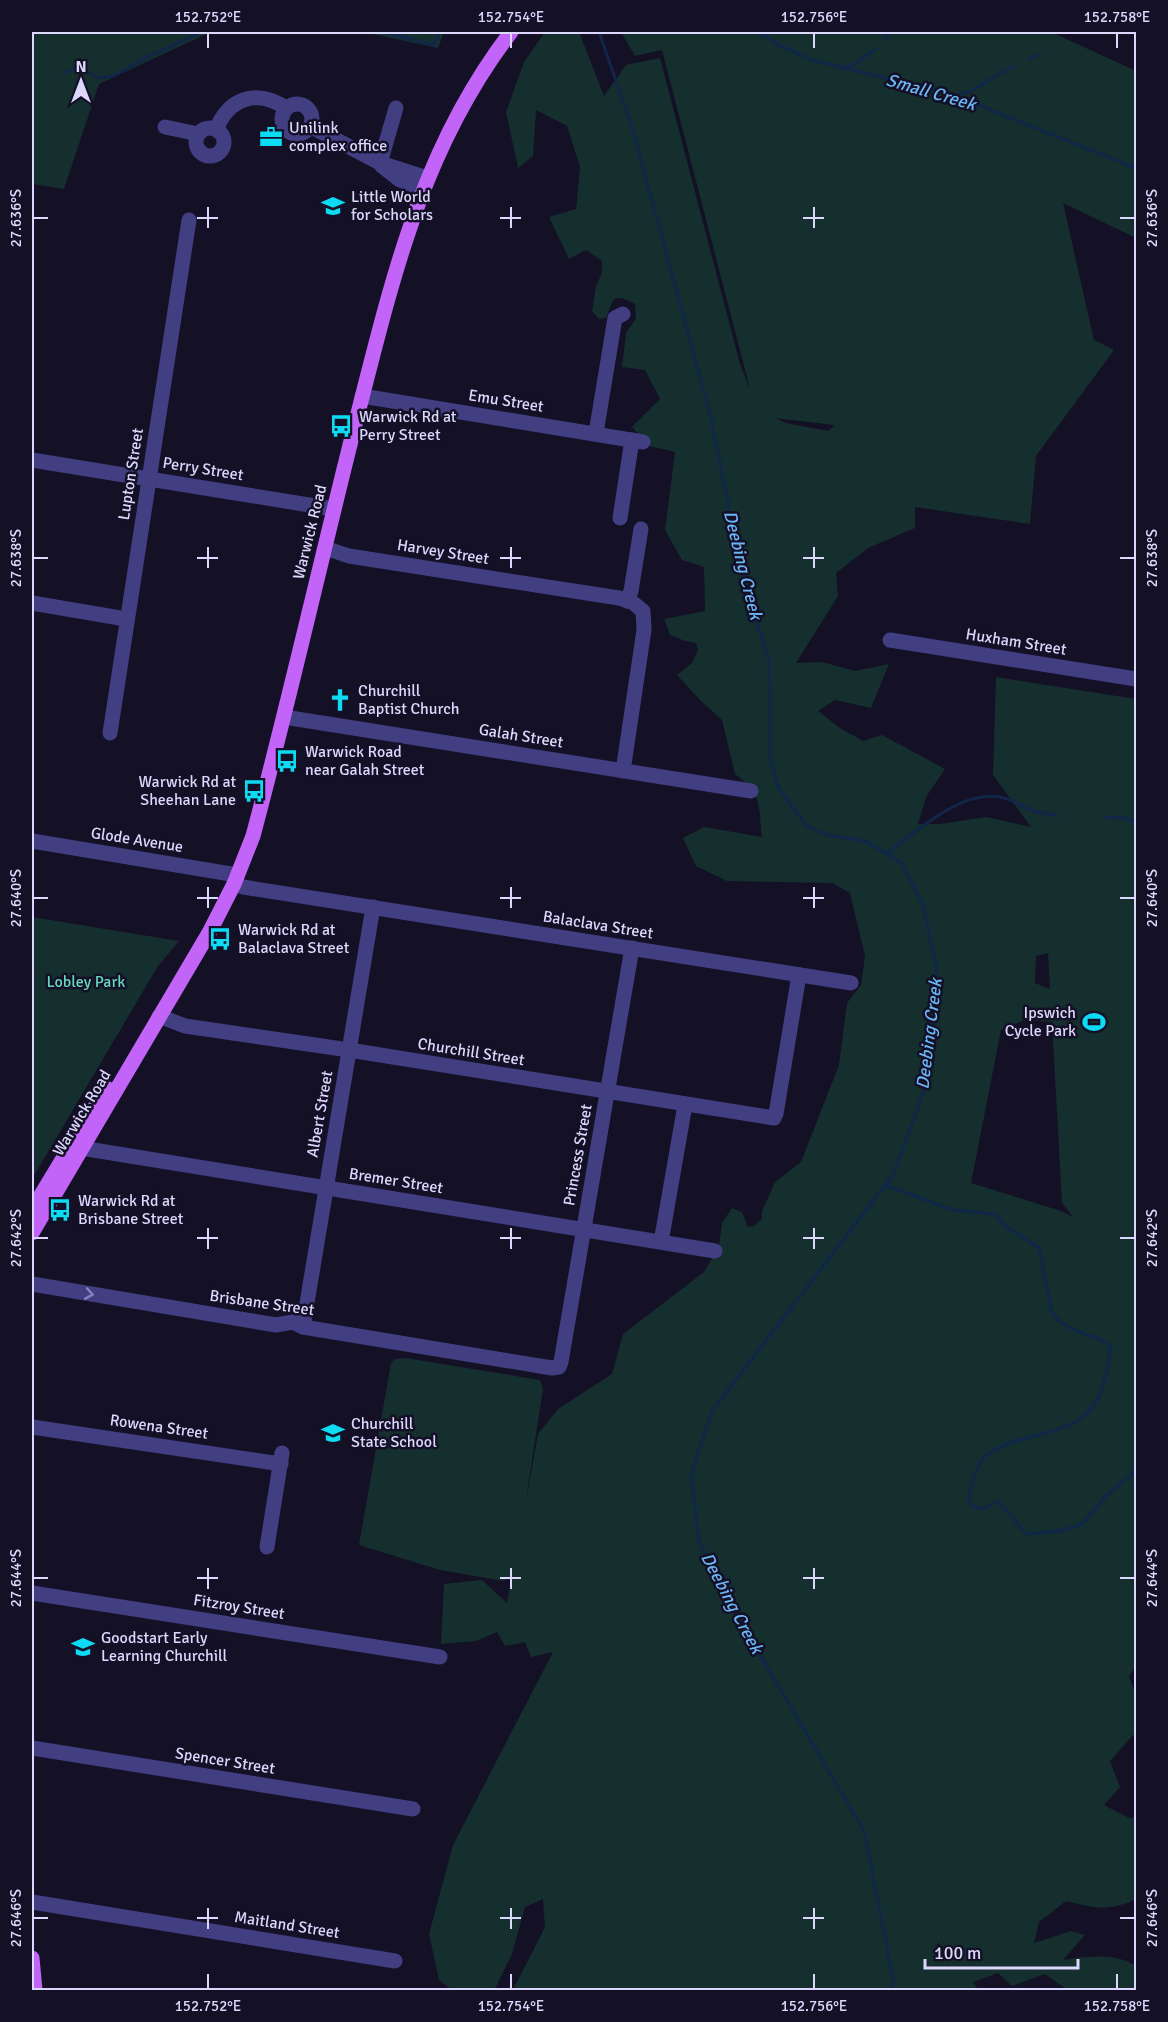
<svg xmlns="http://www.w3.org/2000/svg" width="1168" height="2022" font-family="Signika,sans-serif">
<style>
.green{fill:#142f2e;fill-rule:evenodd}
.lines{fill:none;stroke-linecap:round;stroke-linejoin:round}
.stream{stroke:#112649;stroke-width:3}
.minor{stroke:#413e82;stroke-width:15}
.major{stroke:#c164f7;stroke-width:15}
.oneway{stroke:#8783b9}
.ticks{fill:none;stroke:#dcd7fd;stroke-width:2}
.labels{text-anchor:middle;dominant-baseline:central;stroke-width:5;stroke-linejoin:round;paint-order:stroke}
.poi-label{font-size:16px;fill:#dcd7fd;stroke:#141026;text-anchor:start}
.street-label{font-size:16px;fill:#dcd7fd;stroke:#141026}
.park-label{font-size:16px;fill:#66dabe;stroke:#141026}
.water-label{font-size:18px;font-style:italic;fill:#6bb5f7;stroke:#141026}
.neatline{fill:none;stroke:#dcd7fd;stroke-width:2}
.ticks-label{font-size:15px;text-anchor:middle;fill:#dcd7fd}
</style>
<rect width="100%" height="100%" fill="#141026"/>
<g class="green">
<path d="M32,32h179l-112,52 -35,105 -32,-5z"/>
<path d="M363,32h81l-6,16z"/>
<path d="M545,32h34l25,64 22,-31 34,-7 80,306 10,25 -88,-339 -27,6 -14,-24h430l85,39v167l-73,-35 31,137 20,10 -78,106 -6,68 -115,-17v21l-47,20 -32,25 2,23 -42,67 26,-1 33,9 34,-7 -18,44 -36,-8 -17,11 22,17 23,13 19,-6 63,34 -19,28 -8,27h22l46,-7 45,10 -38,-52 3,-98 140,22v967l-7,10 7,19v37l-26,29 10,26 -16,18 25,13 7,-1v82c-28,13 -42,9 -70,2l-27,21 -5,21 37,-12 14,4 -22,25c23,-4 53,-7 73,6v24h-71l1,-1 -21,-15 -33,12 -14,-13 -25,9 6,8h-466l32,-63 -2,-28 -18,8 -13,47 -17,35 -43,1 -13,-10 -10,-46 24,-89 100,-193 -22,5 -6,-15 -20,4 -8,-14 -21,9 -35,3 3,-60 38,-4 25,23 5,-27 -8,5 -64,-11 -81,-25 32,-182 4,-4 11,-1 134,22 3,9 -18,117 13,-72 20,-25 54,-35 11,-40 81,-62 15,-26 3,-23 10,-15 10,4 6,15 6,-1 8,-7v-8l13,-29 26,-20 38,-97 8,-62 14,-18 4,-29 -15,-63 -18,-10 -105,-2 -31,-15 -13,-28 21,-11 58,10c-4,-34 1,-42 -27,-63l-13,-54 -22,-20 -23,-25 15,-12 6,-13 -2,-7 -11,-2 -15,-6 -6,-16 41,-8 -1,-44 -22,-7 -17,-30 10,-78 -26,-6 -17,-19 28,-28 -15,-29 -23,-3 4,-34 10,-15 -1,-14c-24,-12 -21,-5 -29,14l-7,1 -7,-8 4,-25 6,-13v-12l-16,-11 -17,9 -20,-42 27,-8 4,-42 -13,-41 -31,-16 -3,46 -15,12 -12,-56 18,-50zM775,418l59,7v1l-6,5 -42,-8zM1048,953l2,36 -15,-6 1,-27zM1025,1020l27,2 10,181 11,14 -12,-6 -90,-28 30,-153z"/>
<path d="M32,917l147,24 -21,25 -126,213z"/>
</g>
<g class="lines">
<g class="stream">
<path d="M384,32l49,13 7,-13"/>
<path d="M599,32l32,92 79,290 34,170 25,75 1,99 9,31 28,37 20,9 38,6 36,21 22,42 16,78 -15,109 -31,84 -181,236 -21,63 8,67 38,75 127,215 30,152 -4,7"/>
<path d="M759,32l20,13 32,15 137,33 188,75"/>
<path d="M885,38l5,-6"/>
<path d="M1029,59l11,-5"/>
<path d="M844,68l10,-4 22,-15"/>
<path d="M64,73l13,-6 21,11 16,-2 33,-19 55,-25"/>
<path d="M956,95l13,-3 44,-26"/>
<path d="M1105,817l18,1 13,4"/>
<path d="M887,853c31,-22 73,-63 113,-56 12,2 23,11 34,14 8,2 16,3 23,5"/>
<path d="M885,1185l68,25 42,4 9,11 35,23 12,61c11,25 41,22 60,37 -9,65 -20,77 -84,92 -12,2 -33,10 -42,19 -10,9 -13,30 -17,43l5,6 9,3 16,-8 28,33 35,-3 21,-7 22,-26 32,-28"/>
</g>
<g class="minor">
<circle cx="297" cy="119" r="15"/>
<path d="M310,126l70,37 47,15"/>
<path d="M165,127l33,7"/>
<circle cx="210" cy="142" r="14"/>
<path d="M216,130c13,-33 41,-41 70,-22"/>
<path d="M380,163l16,-55"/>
<path d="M382,166l18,14 23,9"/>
<path d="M362,396l281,46"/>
<path d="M596,433l19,-115 8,-4"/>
<path d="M32,460l302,49"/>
<path d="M620,518l12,-78"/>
<path d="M325,548l24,8 270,42 13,4 11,9 1,19 -21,141"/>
<path d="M627,601l4,-10 10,-62"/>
<path d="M32,603l94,16"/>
<path d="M890,640l246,39"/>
<path d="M284,717l467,74"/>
<path d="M110,733l79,-513"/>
<path d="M32,841l205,34"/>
<path d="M234,884l9,3 608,96"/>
<path d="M159,1016l26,10 164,24 425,68 2,-4 23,-139"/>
<path d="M71,1145l10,3 634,103"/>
<path d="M661,1242l24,-137"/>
<path d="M32,1284l244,41 17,-3 10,5 249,41 7,-1 2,-5 71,-414"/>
<path d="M303,1327l70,-420"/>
<path d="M32,1427l249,37"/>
<path d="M267,1547l15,-94"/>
<path d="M32,1593l408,64"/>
<path d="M32,1748l381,61"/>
<path d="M32,1902l363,59"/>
</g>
<g class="major">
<path d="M32,1210l58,-96 18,-25"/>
<path d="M32,1233l178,-302 24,-47 19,-48c37,-138 68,-277 103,-415 36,-140 65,-272 155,-389"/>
<path d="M32,1958l3,32"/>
</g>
</g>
<defs><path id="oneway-chevron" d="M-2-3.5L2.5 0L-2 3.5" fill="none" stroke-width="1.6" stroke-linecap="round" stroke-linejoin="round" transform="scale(1.5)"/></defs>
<use class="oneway" href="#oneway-chevron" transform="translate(89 1294) rotate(10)"/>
<path class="ticks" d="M208,33v15M511,33v15M814,33v15M1117,33v15M208,207v21M511,207v21M814,207v21M33,218h15M197,218h21M500,218h21M803,218h21M1120,218h15M208,547v21M511,547v21M814,547v21M33,558h15M197,558h21M500,558h21M803,558h21M1120,558h15M208,887v21M511,887v21M814,887v21M33,898h15M197,898h21M500,898h21M803,898h21M1120,898h15M208,1228v21M511,1228v21M814,1228v21M33,1238h15M197,1238h21M500,1238h21M803,1238h21M1120,1238h15M208,1568v21M511,1568v21M814,1568v21M33,1578h15M197,1578h21M500,1578h21M803,1578h21M1120,1578h15M208,1908v21M511,1908v21M814,1908v21M33,1918h15M197,1918h21M500,1918h21M803,1918h21M1120,1918h15M208,1974v15M511,1974v15M814,1974v15M1117,1974v15"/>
<defs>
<g id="office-bare" transform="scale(1.8)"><path d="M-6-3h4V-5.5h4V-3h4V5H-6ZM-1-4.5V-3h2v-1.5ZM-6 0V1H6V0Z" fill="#0ddaf3" stroke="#141026" stroke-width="2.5" paint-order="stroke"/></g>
<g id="school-bare" transform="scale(1.8)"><path d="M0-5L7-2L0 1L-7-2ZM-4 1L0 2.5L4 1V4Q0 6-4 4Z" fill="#0ddaf3" stroke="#141026" stroke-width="2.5" paint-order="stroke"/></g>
<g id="bus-bare" transform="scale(1.8)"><path d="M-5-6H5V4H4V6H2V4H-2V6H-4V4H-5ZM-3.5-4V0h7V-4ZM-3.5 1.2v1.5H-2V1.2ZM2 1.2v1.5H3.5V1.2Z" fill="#0ddaf3" stroke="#141026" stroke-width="2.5" paint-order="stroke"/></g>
<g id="church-bare" transform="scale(1.8)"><path d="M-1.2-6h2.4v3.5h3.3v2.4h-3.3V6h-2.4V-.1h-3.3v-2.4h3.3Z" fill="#0ddaf3" stroke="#141026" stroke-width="2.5" paint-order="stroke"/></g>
<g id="stadium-bare" transform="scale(1.8)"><path d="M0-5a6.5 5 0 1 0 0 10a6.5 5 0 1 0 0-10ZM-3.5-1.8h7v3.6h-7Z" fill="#0ddaf3" stroke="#141026" stroke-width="2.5" paint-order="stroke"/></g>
</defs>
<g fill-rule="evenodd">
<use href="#office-bare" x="271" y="137"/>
<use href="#school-bare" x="333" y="206"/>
<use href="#bus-bare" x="341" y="426"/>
<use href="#church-bare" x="340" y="700"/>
<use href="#bus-bare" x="287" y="761"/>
<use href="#bus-bare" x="254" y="791"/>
<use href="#bus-bare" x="220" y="939"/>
<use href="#stadium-bare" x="1094" y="1022"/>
<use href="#bus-bare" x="60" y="1210"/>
<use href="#school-bare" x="333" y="1433"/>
<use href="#school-bare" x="83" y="1647"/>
</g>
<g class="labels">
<g class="poi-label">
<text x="289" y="128">Unilink<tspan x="289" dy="18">complex office</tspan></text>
<text x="351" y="197">Little World<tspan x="351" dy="18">for Scholars</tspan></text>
<text x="359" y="417">Warwick Rd at<tspan x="359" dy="18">Perry Street</tspan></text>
<text x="358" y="691">Churchill<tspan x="358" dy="18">Baptist Church</tspan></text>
<text x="305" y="752">Warwick Road<tspan x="305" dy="18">near Galah Street</tspan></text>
<text x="236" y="782" text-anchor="end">Warwick Rd at<tspan x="236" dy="18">Sheehan Lane</tspan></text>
<text x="238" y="930">Warwick Rd at<tspan x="238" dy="18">Balaclava Street</tspan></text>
<text x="1076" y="1013" text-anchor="end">Ipswich<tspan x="1076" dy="18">Cycle Park</tspan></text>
<text x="78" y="1201">Warwick Rd at<tspan x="78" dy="18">Brisbane Street</tspan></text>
<text x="351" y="1424">Churchill<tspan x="351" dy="18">State School</tspan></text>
<text x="101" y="1638">Goodstart Early<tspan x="101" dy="18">Learning Churchill</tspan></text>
</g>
<g class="street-label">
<text transform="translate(506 401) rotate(9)">Emu Street</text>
<text transform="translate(203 469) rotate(9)">Perry Street</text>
<text transform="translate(131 474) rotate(-81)">Lupton Street</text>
<text transform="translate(310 532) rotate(-76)">Warwick Road</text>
<text transform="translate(443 552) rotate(9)">Harvey Street</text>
<text transform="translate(1016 642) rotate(9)">Huxham Street</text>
<text transform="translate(521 736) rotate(9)">Galah Street</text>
<text transform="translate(137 840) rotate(9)">Glode Avenue</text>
<text transform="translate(598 925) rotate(9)">Balaclava Street</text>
<text transform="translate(471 1052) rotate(9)">Churchill Street</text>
<text transform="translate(82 1113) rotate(-59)">Warwick Road</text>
<text transform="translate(320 1114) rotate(-80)">Albert Street</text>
<text transform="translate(578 1155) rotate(-80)">Princess Street</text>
<text transform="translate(396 1181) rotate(9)">Bremer Street</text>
<text transform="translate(262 1303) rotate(8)">Brisbane Street</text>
<text transform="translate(159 1427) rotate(8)">Rowena Street</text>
<text transform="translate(239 1607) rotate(9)">Fitzroy Street</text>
<text transform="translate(225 1761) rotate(9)">Spencer Street</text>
<text transform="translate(287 1925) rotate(9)">Maitland Street</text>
</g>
<g class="park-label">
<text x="86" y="982">Lobley Park</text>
</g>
<g class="water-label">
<text transform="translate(931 92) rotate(16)">Small Creek</text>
<text transform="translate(743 565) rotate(76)">Deebing Creek</text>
<text transform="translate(929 1034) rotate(-83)">Deebing Creek</text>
<text transform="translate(732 1603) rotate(62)">Deebing Creek</text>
</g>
</g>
<rect width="1168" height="2022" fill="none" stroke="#141026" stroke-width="66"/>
<g transform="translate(81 81)" stroke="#141026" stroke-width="4.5" paint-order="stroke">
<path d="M0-4.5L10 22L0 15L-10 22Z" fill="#dcd7fd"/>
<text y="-9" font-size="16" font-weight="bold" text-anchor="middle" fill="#dcd7fd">N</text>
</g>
<path d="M925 1959v9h153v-9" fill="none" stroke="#dcd7fd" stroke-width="3"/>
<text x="934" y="1959" font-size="18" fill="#dcd7fd" stroke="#141026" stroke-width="4.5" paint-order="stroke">100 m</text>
<rect x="33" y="33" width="1102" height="1956" class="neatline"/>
<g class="ticks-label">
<text x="208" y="22">152.752°E</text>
<text x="511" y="22">152.754°E</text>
<text x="814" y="22">152.756°E</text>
<text x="1117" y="22">152.758°E</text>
<text transform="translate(16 218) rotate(-90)" y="5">27.636°S</text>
<text transform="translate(1152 218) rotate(-90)" y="5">27.636°S</text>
<text transform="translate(16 558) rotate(-90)" y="5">27.638°S</text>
<text transform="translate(1152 558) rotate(-90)" y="5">27.638°S</text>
<text transform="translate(16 898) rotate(-90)" y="5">27.640°S</text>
<text transform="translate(1152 898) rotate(-90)" y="5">27.640°S</text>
<text transform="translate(16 1238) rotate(-90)" y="5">27.642°S</text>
<text transform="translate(1152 1238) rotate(-90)" y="5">27.642°S</text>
<text transform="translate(16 1578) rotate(-90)" y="5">27.644°S</text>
<text transform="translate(1152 1578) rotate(-90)" y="5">27.644°S</text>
<text transform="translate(16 1918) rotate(-90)" y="5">27.646°S</text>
<text transform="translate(1152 1918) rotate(-90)" y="5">27.646°S</text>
<text x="208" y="2011">152.752°E</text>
<text x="511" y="2011">152.754°E</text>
<text x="814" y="2011">152.756°E</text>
<text x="1117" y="2011">152.758°E</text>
</g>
</svg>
